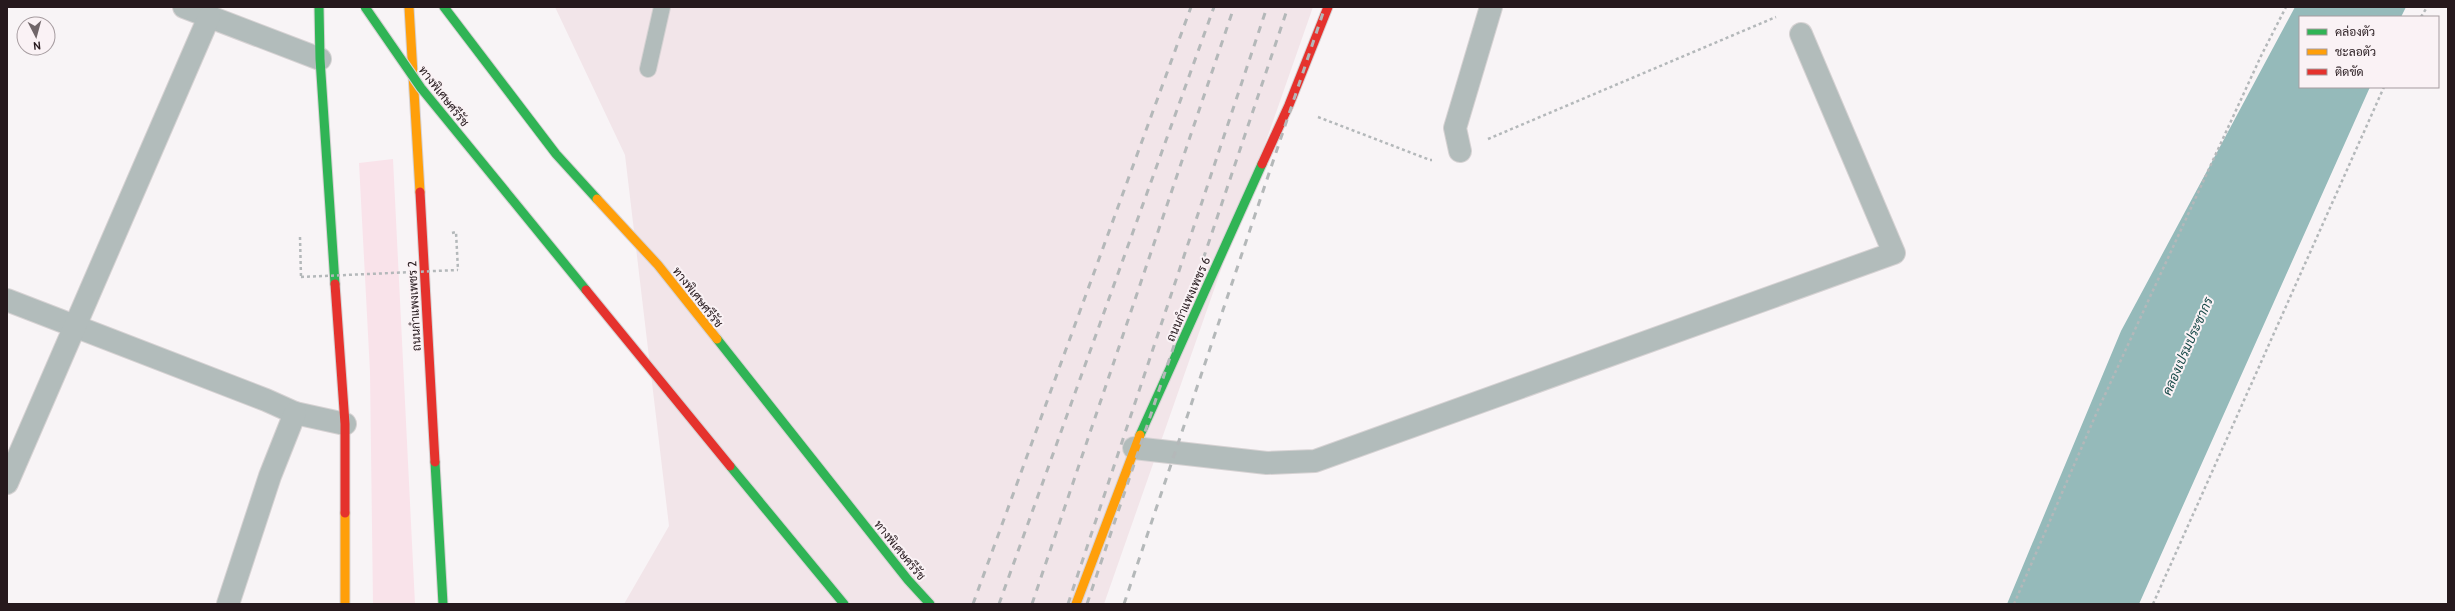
<svg xmlns="http://www.w3.org/2000/svg" width="2455" height="611" font-family="Cabin,Sarabun,sans-serif">
<style>
.built{fill:#f2e5e9}
.green{fill:#f9e3ea}
.water{fill:#95baba}
.lines{fill:none;stroke-linecap:round;stroke-linejoin:round}
.lane-casing{stroke:#d6d2d3;stroke-width:18}
.street-casing{stroke:#d6d2d3;stroke-width:24}
.fast-casing{stroke:#d6d2d3;stroke-width:11}
.slow-casing{stroke:#d6d2d3;stroke-width:11}
.jam-casing{stroke:#d6d2d3;stroke-width:11}
.path{stroke:#b4b8ba;stroke-width:2.5;stroke-dasharray:3 3;stroke-linecap:butt}
.lane{stroke:#b2bcbb;stroke-width:16}
.street{stroke:#b2bcbb;stroke-width:22}
.fast{stroke:#30b455;stroke-width:9}
.slow{stroke:#ff9f0a;stroke-width:9}
.jam{stroke:#e5322d;stroke-width:9}
.rail{stroke:#b4b8b9;stroke-width:3;stroke-dasharray:7 7;stroke-linecap:butt}
.fast-bridge-casing{stroke:#d6d2d3;stroke-width:11;stroke-linecap:butt}
.jam-bridge-casing{stroke:#d6d2d3;stroke-width:11;stroke-linecap:butt}
.path-bridge{stroke:#b4b8ba;stroke-width:2.5;stroke-dasharray:3 3;stroke-linecap:butt}
.fast-bridge{stroke:#30b455;stroke-width:9}
.jam-bridge{stroke:#e5322d;stroke-width:9}
.labels{text-anchor:middle;dominant-baseline:central;stroke-width:4;stroke-linejoin:round;paint-order:stroke}
.street-label{font-size:12px;fill:#26191d;stroke:#faf2f5}
.water-label{font-size:13px;font-style:italic;fill:#164847;stroke:#faf2f5}
</style>
<rect width="100%" height="100%" fill="#f8f4f6"/>
<path class="built" d="M555,7h758l-209,597h-480l45,-78 -44,-371z"/>
<path class="green" d="M393,159l22,445h-42l-3,-232 -11,-209z"/>
<path class="water" d="M2295,7h111l-5,10h-101v70h70l-231,517h-132l114,-273z"/>
<g class="lines">
<g class="lane-casing">
<path id="lane" d="M648,69l14,-62"/>
</g>
<g class="street-casing">
<g id="street">
<path d="M184,7l136,52"/>
<path d="M1460,151l-5,-23 36,-121"/>
<path d="M7,300l259,100 29,13 50,11"/>
<path d="M1134,448l133,15 48,-2 579,-208 -93,-219"/>
<path d="M7,483l202,-466"/>
<path d="M228,604l42,-128 25,-63"/>
</g>
</g>
<g class="fast-casing">
<g id="fast">
<path d="M319,7l1,52 15,225"/>
<path d="M444,7l112,147 41,45"/>
<path d="M717,339l191,241 22,24"/>
<path d="M1140,435l122,-271"/>
<path d="M435,462l8,142"/>
<path d="M730,466l114,138"/>
</g>
</g>
<g class="slow-casing">
<g id="slow">
<path d="M409,7l11,185"/>
<path d="M597,199l61,66 59,74"/>
<path d="M345,513v91"/>
<path d="M1076,604l64,-169"/>
</g>
</g>
<g class="jam-casing">
<g id="jam">
<path d="M1262,164l27,-59 39,-98"/>
<path d="M420,192l15,270"/>
<path d="M335,284l10,140v89"/>
</g>
</g>
<g class="path">
<path d="M2421,17l6,-10"/>
<path d="M1318,117l112,43h2"/>
<path d="M1488,139l288,-122"/>
<path d="M452,233l4,-1 2,38"/>
<path d="M300,237l1,40"/>
<path d="M2014,604l83,-192 164,-356 25,-49"/>
<path d="M2153,604l231,-517"/>
</g>
<use href="#lane" class="lane"/>
<use href="#street" class="street"/>
<use href="#fast" class="fast"/>
<use href="#slow" class="slow"/>
<use href="#jam" class="jam"/>
<g class="rail">
<path d="M973,604l218,-597"/>
<path d="M999,604l215,-597"/>
<path d="M1032,604l202,-597"/>
<path d="M1068,604l199,-597"/>
<path d="M1087,604l201,-597"/>
<path d="M1124,604l201,-597"/>
</g>
<g class="fast-bridge-casing">
<path id="fast-bridge" d="M365,7l56,81 165,202"/>
</g>
<g class="jam-bridge-casing">
<path id="jam-bridge" d="M586,290l144,176"/>
</g>
<path class="path-bridge" d="M301,277l157,-7"/>
<use href="#fast-bridge" class="fast-bridge"/>
<use href="#jam-bridge" class="jam-bridge"/>
</g>
<g class="labels">
<g class="street-label">
<text transform="translate(444 96) rotate(52)">ทางพิเศษศรีรัช</text>
<text transform="translate(698 297) rotate(52)">ทางพิเศษศรีรัช</text>
<text transform="translate(1188 299) rotate(-66)">ถนนกำแพงเพชร 6</text>
<text transform="translate(414 306) rotate(-93)">ถนนกำแพงเพชร 2</text>
<text transform="translate(900 550) rotate(51)">ทางพิเศษศรีรัช</text>
</g>
<g class="water-label">
<text transform="translate(2187 346) rotate(-66)">คลองเปรมประชากร</text>
</g>
</g>
<rect width="2455" height="611" fill="none" stroke="#26191d" stroke-width="16"/>
<rect x="2299" y="16" width="140" height="72" fill="#faf2f5" stroke="#a59b9f"/>
<rect x="2307" y="29" width="20" height="6" fill="#30b455" stroke="#a59b9f"/>
<text x="2335" y="36" font-size="12" fill="#26191d">คล่องตัว</text>
<rect x="2307" y="49" width="20" height="6" fill="#ff9f0a" stroke="#a59b9f"/>
<text x="2335" y="56" font-size="12" fill="#26191d">ชะลอตัว</text>
<rect x="2307" y="69" width="20" height="6" fill="#e5322d" stroke="#a59b9f"/>
<text x="2335" y="76" font-size="12" fill="#26191d">ติดขัด</text>
<g transform="translate(36 36) rotate(174)"><circle r="19" fill="#faf2f5" stroke="#a59b9f"/>
<path d="M0-3L7 15L0 10L-7 15Z" fill="#706669"/>
<text y="-6" font-size="11" font-weight="bold" text-anchor="middle" fill="#26191d">N</text>
</g>
</svg>
